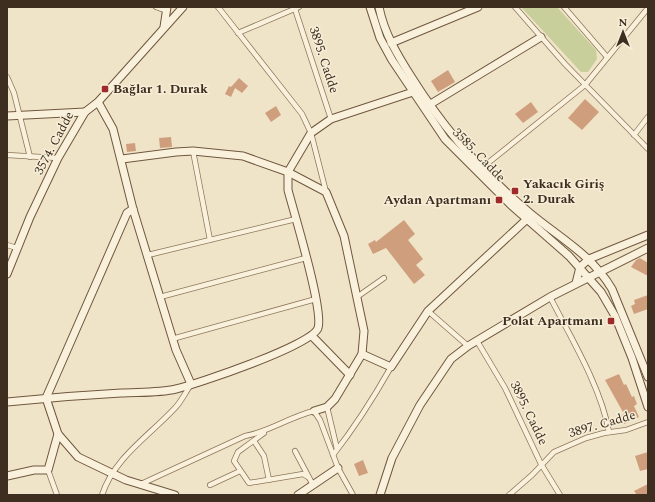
<svg xmlns="http://www.w3.org/2000/svg" width="655" height="502" font-family="Spectral,serif">
<style>
.green{fill:#c9cf9b}
.building{fill:#cf9f7d}
.lines{fill:none;stroke-linecap:round;stroke-linejoin:round}
.street-casing{stroke:#8d765c;stroke-width:6}
.secondary-casing{stroke:#6f573f;stroke-width:9}
.street{stroke:#faf1dc;stroke-width:4.5}
.secondary{stroke:#faf1dc;stroke-width:7}
.poi-dot{fill:#9e2a2b;stroke:#f7eed8;stroke-width:1.5}
.labels{text-anchor:middle;dominant-baseline:central;stroke-width:3;stroke-linejoin:round;paint-order:stroke}
.street-label{font-size:13px;fill:#3d2e20;stroke:#f7eed8}
.poi-label{font-size:13px;font-weight:bold;fill:#3d2e20;stroke:#f7eed8;text-anchor:start}
</style>
<rect width="100%" height="100%" fill="#f0e4c8"/>
<path class="green" d="M521,7h36l39,43 1,9 -9,13h-7z"/>
<g class="building">
<path d="M448,70l7,12 -17,10 -7,-11z"/>
<path d="M239,78l9,8 -6,7 -7,-5 -4,9 -6,-3 4,-8 2,1z"/>
<path d="M585,99l14,13 -17,18 -14,-12z"/>
<path d="M531,102l7,10 -15,11 -8,-9z"/>
<path d="M276,106l5,9 -10,7 -6,-9z"/>
<path d="M171,137l1,10 -12,1 -1,-10z"/>
<path d="M135,143l1,8 -9,1 -1,-8z"/>
<path d="M404,220l11,14 -7,6 15,19 -7,6 9,10 -11,9 -28,-36 -13,6 -5,-10 7,-4 1,2z"/>
<path d="M640,258l8,5v13l-17,-9 5,-7z"/>
<path d="M648,295v14l-14,5 -3,-8 4,-2 -1,-4z"/>
<path d="M619,374l5,11 2,-1 6,13 2,-1 3,8 -3,2 5,11 -15,7 -4,-8 4,-2 -19,-34z"/>
<path d="M648,452v17l-8,2 -5,-15z"/>
<path d="M363,460l5,13 -9,3 -5,-12z"/>
<path d="M648,484v11h-11l-3,-4z"/>
</g>
<g class="lines">
<g class="street-casing">
<g id="street">
<path d="M156,7l11,4"/>
<path d="M218,7l84,107 9,19 15,59"/>
<path d="M515,7l50,57 83,85"/>
<path d="M564,7l43,50"/>
<path d="M295,9l36,110"/>
<path d="M238,33l61,-26"/>
<path d="M7,77l7,16 16,64"/>
<path d="M634,135l14,-18"/>
<path d="M193,151l17,89"/>
<path d="M7,155l51,3"/>
<path d="M483,167l102,-82 63,-77"/>
<path d="M7,245l10,3"/>
<path d="M148,255l148,-36"/>
<path d="M160,297l146,-39"/>
<path d="M357,297l27,-19"/>
<path d="M550,297c21,41 51,90 59,135"/>
<path d="M428,311l40,35"/>
<path d="M172,339l144,-40"/>
<path d="M477,341l28,47 36,76 19,31"/>
<path d="M327,407l10,42"/>
<path d="M264,433l-26,19 -4,9 15,22 54,-9 5,3"/>
<path d="M254,441l10,15 5,24"/>
<path d="M295,451l18,34"/>
<path d="M333,455c22,-28 41,-58 58,-88"/>
<path d="M48,470l9,25"/>
<path d="M141,484l104,-48c24,-4 44,-19 69,-25l6,9 18,48 15,27"/>
<path d="M210,485l30,-14"/>
<path d="M102,495c12,-37 47,-59 73,-87 6,-6 10,-15 15,-22"/>
<path d="M509,495l23,-20 22,-23 32,-14 18,-5 22,-3 22,-8"/>
</g>
</g>
<g class="secondary-casing">
<g id="secondary">
<path d="M370,7l10,31 12,22 53,79 66,66 58,51 32,36 14,24 17,42 16,49"/>
<path d="M379,7c5,26 19,49 33,71 32,51 72,97 119,136 29,24 61,41 81,75l36,88"/>
<path d="M164,27l3,-20"/>
<path d="M391,43l87,-36"/>
<path d="M98,102l15,27 20,80 43,141 15,34"/>
<path d="M429,105l112,-68"/>
<path d="M7,116l78,-4"/>
<path d="M122,159l54,-7 17,-1 50,5 45,16 38,20 18,44 20,95 -2,23 -27,45 -8,8 -13,4"/>
<path d="M133,209l-6,4 -81,185 12,36 20,23 48,23 49,15"/>
<path d="M7,274l23,-57 28,-59 27,-46 13,-10 85,-95"/>
<path d="M576,283l4,-16 9,-8 59,-24"/>
<path d="M312,336l38,39"/>
<path d="M362,354l29,13 37,-56 99,-92"/>
<path d="M7,402c38,-4 76,-7 114,-9 18,-1 38,0 55,-4 21,-5 137,-44 142,-61 6,-18 -24,-115 -30,-138v-18l23,-39 20,-14 82,-27"/>
<path d="M7,476l27,-6h14l10,-36"/>
<path d="M298,495l40,-27"/>
<path d="M380,495l12,-37 28,-53 31,-46 17,-13 82,-49 98,-49"/>
</g>
</g>
<use href="#street" class="street"/>
<use href="#secondary" class="secondary"/>
</g>
<g class="poi-dot">
<rect x="101" y="85" width="8" height="8" rx="2"/>
<rect x="511" y="187" width="8" height="8" rx="2"/>
<rect x="495" y="196" width="8" height="8" rx="2"/>
<rect x="607" y="317" width="8" height="8" rx="2"/>
</g>
<g class="labels">
<g class="street-label">
<text transform="translate(324 60) rotate(72)">3895. Cadde</text>
<text transform="translate(54 143) rotate(-62)">3574. Cadde</text>
<text transform="translate(479 155) rotate(46)">3585. Cadde</text>
<text transform="translate(529 413) rotate(64)">3895. Cadde</text>
<text transform="translate(602 424) rotate(-16)">3897. Cadde</text>
</g>
<g class="poi-label">
<text x="113" y="89">Bağlar 1. Durak</text>
<text x="523" y="184">Yakacık Giriş<tspan x="523" dy="15">2. Durak</tspan></text>
<text x="491" y="200" text-anchor="end">Aydan Apartmanı</text>
<text x="603" y="321" text-anchor="end">Polat Apartmanı</text>
</g>
</g>
<rect width="655" height="502" fill="none" stroke="#3d2e20" stroke-width="16"/>
<g transform="translate(623 32)" stroke="#f7eed8" stroke-width="3" paint-order="stroke">
<path d="M0-3L7 15L0 10L-7 15Z" fill="#3d2e20"/>
<text y="-6" font-size="11" font-weight="bold" text-anchor="middle" fill="#3d2e20">N</text>
</g>
</svg>
